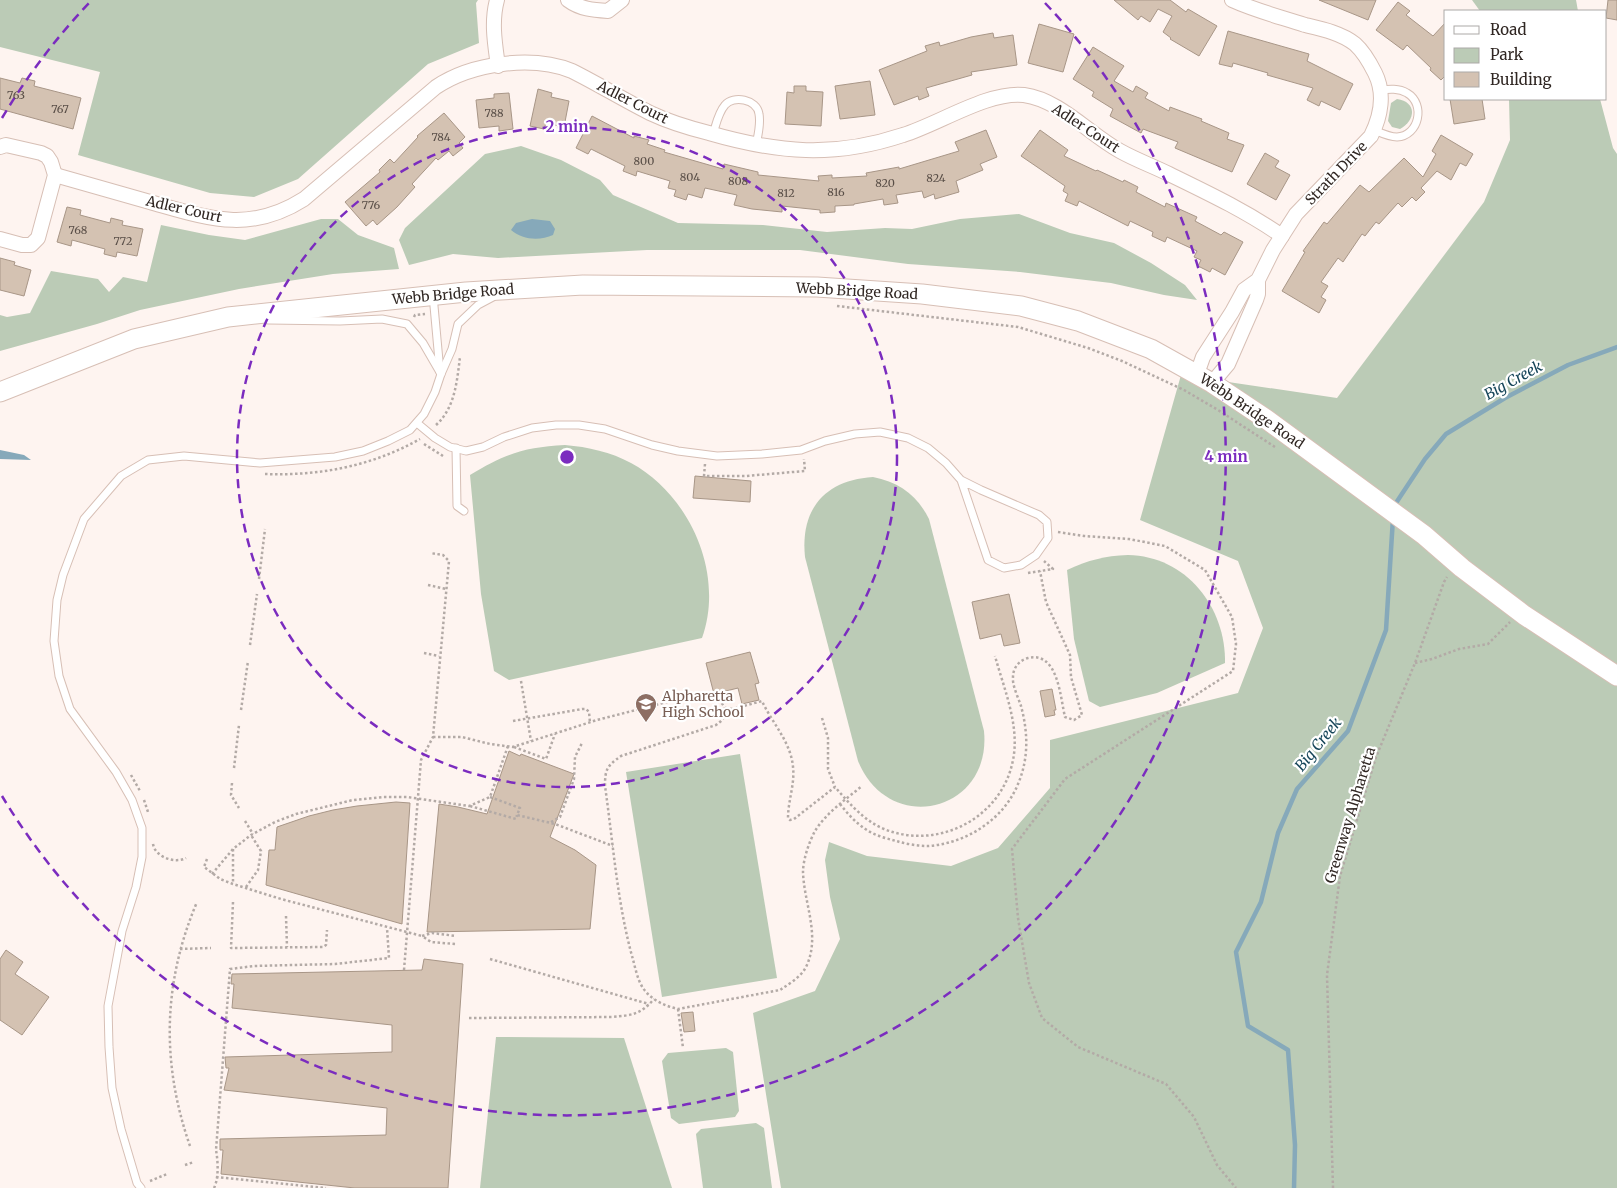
<svg xmlns="http://www.w3.org/2000/svg" width="1617" height="1188" font-family="Merriweather,serif">
<style>
.green{fill:#bbcbb6}
.water{fill:#86a9ba}
.lines{fill:none;stroke-linecap:round;stroke-linejoin:round}
.stream{stroke:#86a9ba;stroke-width:4.5}
.building{fill:#d4c2b2;stroke:#a89687}
.lane-casing{stroke:#d7bfb5;stroke-width:9}
.street-casing{stroke:#d7bfb5;stroke-width:16}
.secondary-casing{stroke:#d7bfb5;stroke-width:21}
.path{stroke:#b3aaa6;stroke-width:2.5;stroke-dasharray:2.5 2.5;stroke-linecap:butt}
.lane{stroke:#fff;stroke-width:7}
.street{stroke:#fff;stroke-width:14}
.secondary{stroke:#fff;stroke-width:19}
.ring{fill:none;stroke:#7b2cbf;stroke-width:2.5;stroke-dasharray:9 6}
.labels{text-anchor:middle;dominant-baseline:central;stroke-width:4.5;stroke-linejoin:round;paint-order:stroke}
.number-label{font-size:11px;fill:#594e47}
.street-label{font-size:14px;fill:#302723;stroke:#fff}
.education-label{font-size:14px;fill:#785e54;stroke:#fff;text-anchor:start}
.water-label{font-size:15px;font-style:italic;fill:#164559;stroke:#fff}
.centre{fill:#7b2cbf;stroke:#fff;stroke-width:2.5}
.ring-label{font-size:15px;text-anchor:middle;font-weight:bold;fill:#7b2cbf;stroke:#fff;stroke-width:4.5;stroke-linejoin:round;paint-order:stroke}
</style>
<rect width="100%" height="100%" fill="#fef4f0"/>
<g class="green">
<path d="M0,0h478l-2,3 3,40 -51,21 -130,115 -44,18 -44,-4 -132,-38 22,-83 -100,-25z"/>
<path d="M1472,0h104l2,11h-98z"/>
<path d="M1397,99c20,3 19,21 3,30l-8,-2 -4,-6 3,-18z"/>
<path d="M1509,99h91l13,49 4,6v1034h-836l-28,-175 62,-22 25,-52 -10,-42 -5,-37 4,-18 38,14 84,10 47,-18 52,-60v-48l188,-47 25,-65 -25,-67 -98,-41 41,-145 156,23 147,-196 26,-62z"/>
<path d="M521,146l40,14 39,20 13,15 65,28 85,2 64,7 58,-4 27,1 48,-10 59,-5 51,19 44,10 37,20 34,22 12,15 -33,-5 -53,-12 -42,-5 -49,-6 -112,-8 -108,-14h-153l-149,8 -45,-4 -44,11 -10,-25 6,-12 80,-74z"/>
<path d="M321,219h17l20,16 36,13 5,21 -66,5 -94,15 -99,21 -43,14 -97,27v-36l7,2 23,-4 21,-42 47,8 11,13 14,-15 24,5 14,-57 48,10 36,5z"/>
<path d="M565,445c23,2 46,7 66,18 59,32 94,111 71,175l-193,42 -15,-9 -13,-77 -11,-119c34,-21 55,-28 95,-30z"/>
<path d="M873,477c26,5 44,18 56,42l55,212c8,81 -95,106 -126,30l-53,-204c-5,-48 20,-77 68,-80z"/>
<path d="M1128,555c58,1 98,52 97,108l-68,30 -57,14 -11,-6 -15,-62 -7,-69c22,-10 37,-14 61,-15z"/>
<path d="M740,754l37,224 -115,19 -36,-225z"/>
<path d="M496,1037l128,1 48,150h-192z"/>
<path d="M726,1048l7,4 6,59 -4,6 -56,7 -8,-6 -9,-57 6,-8z"/>
<path d="M756,1123l8,5 8,60h-69l-7,-54 5,-5z"/>
</g>
<g class="water">
<path d="M532,219l18,2 5,8 -2,6c-13,6 -31,5 -42,-5l5,-7z"/>
<path d="M0,450l24,5 7,5 -31,-1z"/>
</g>
<g class="lines">
<g class="stream">
<path d="M1394,506l31,-47 21,-25 59,-36 63,-33 49,-18"/>
<path d="M1294,1188l1,-43 -7,-95 -40,-24 -12,-74 25,-50 17,-69 19,-44 51,-58 38,-101 7,-112"/>
</g>
</g>
<g class="building">
<path d="M1114,0h56l16,12 2,-3 29,17 -18,30 -29,-17 1,-1 -8,-6 9,-16 -14,-7 -8,13 -9,-6 -3,4z"/>
<path d="M1319,0h57l-8,20z"/>
<path d="M1608,0h9v20l-11,-2z"/>
<path d="M1398,2l12,9 -4,4 27,21 13,-14v53l-5,5 -11,-10 1,-2 -24,-23 -4,5 -27,-20z"/>
<path d="M1039,24l35,10 -11,38 -35,-9z"/>
<path d="M1228,31l81,23 -2,7 46,23 -13,26 -19,-9 -2,5 -12,-6 6,-12 -46,-13 1,-2 -35,-10 -1,4 -13,-3z"/>
<path d="M993,33l1,5 19,-3 4,30 -46,7 1,3 -46,13 3,8 -10,4 -1,-4 -24,9 -15,-35 48,-19 -2,-5 14,-4 1,4 31,-9z"/>
<path d="M1093,47l31,19 -10,15 19,11 3,-6 12,7 -3,5 24,13 1,-4 32,12 -1,2 28,12 -2,6 17,6 -12,27 -57,-24 3,-6 -35,-13 -2,4 -31,-17 3,-7 -21,-13 2,-4 -21,-13z"/>
<path d="M0,78l20,5 2,-5 13,3 -1,5 47,12 -8,31 -73,-20z"/>
<path d="M870,81l5,34 -35,4 -5,-33z"/>
<path d="M794,86h12v5l17,1 -2,34 -36,-2 2,-32 7,1z"/>
<path d="M538,89l14,4 -1,4 18,4 -5,26 -18,-4 -2,6 -14,-3z"/>
<path d="M509,93l4,36 -14,2v-5l-20,2 -3,-28 18,-2v-4z"/>
<path d="M1450,99h32l3,20 -31,5z"/>
<path d="M444,113l21,24 -6,6 4,5 -10,8 -4,-5 -11,9 -2,-2 -24,26 3,3 -18,20 -20,18 -4,-5 -7,6 -21,-24 35,-30 -1,-2 11,-11 4,4 24,-26 -1,-1z"/>
<path d="M592,116l42,22v-2l15,4 -2,4 18,6 -1,2 59,17 1,-5 34,8v3l61,6 -1,-5 14,-1v3l35,-2 -1,-3 33,-6v2l60,-18 -4,-9 31,-12 11,27 -17,7 3,6 -27,11 3,11 -24,7 -1,-5 -10,4 -2,-7 -26,4 2,8 -14,2 -1,-6 -29,5v1l-19,1v6l-15,1v-3l-38,-4v6l-30,-3 -18,-4 3,-10 -32,-7 -3,10 -14,-4 -2,6 -12,-4 2,-6 -8,-2 2,-7 -33,-10 -1,5 -13,-5 2,-5 -34,-17 -3,5 -12,-6z"/>
<path d="M1040,130l28,20 -4,6 32,15 1,-1 26,12 1,-2 14,7 -2,5 29,15 1,-4 31,14 -2,4 26,14 3,-3 19,10 -18,33 -13,-7 -2,4 -12,-6 3,-6 -7,-3 3,-6 -30,-14 -2,5 -13,-6 1,-4 -23,-11 -2,5 -49,-25 -2,5 -12,-5 3,-7 -5,-3 2,-5 -44,-30z"/>
<path d="M1441,135l32,19 -7,12 -6,-3 -9,17 -14,-9 -16,17 4,4 -9,9 -4,-4 -10,10 -4,-4 -19,21 -3,-2 -11,14 -3,-2 -19,28 -5,-4 -17,24 7,4 -7,11 5,3 -7,13 -37,-22 23,-39 -2,-1 21,-29 3,2 33,-39 9,7 35,-34 19,19 13,-23 -4,-3z"/>
<path d="M1265,153l14,8 -4,6 15,8 -14,25 -29,-16z"/>
<path d="M67,207l14,3 -1,5 30,8 1,-5 12,3 -1,4 21,4 -6,27 -20,-4 -1,5 -12,-3 1,-5 -33,-9 -1,6 -14,-4z"/>
<path d="M0,258l15,4 -1,3 17,5 -7,26 -24,-6z"/>
<path d="M695,476l56,5 -1,21 -57,-4z"/>
<path d="M1009,594l11,49 -16,3 -3,-12 -21,5 -8,-37z"/>
<path d="M750,652l9,31 -4,1 4,16 -17,4 -4,-16 -24,6 -8,-31z"/>
<path d="M1052,689l4,21h-2l1,5 -10,2 -5,-26z"/>
<path d="M509,751l11,5 1,-2 53,20 -24,63 25,13 21,15 -6,64 -163,3 12,-128 19,3 29,7z"/>
<path d="M396,802l14,1 -8,121 -136,-39 3,-35h6l2,-23 32,-11 24,-6 24,-4z"/>
<path d="M6,950l17,12 -8,12 34,23 -27,38 -22,-15v-61z"/>
<path d="M424,959l39,5 -15,224h-93l-134,-14 2,-24h-3v-11l166,-4 1,-27 -163,-18 5,-22h-3l-1,-11 167,-5v-27l-160,-17 2,-24h-3l1,-10 190,-4z"/>
<path d="M693,1012l2,19 -11,1 -3,-19z"/>
</g>
<g class="lines">
<g class="lane-casing">
<g id="lane">
<path d="M1374,130c7,3 15,7 23,7 22,-1 29,-33 10,-44 -8,-5 -18,-4 -27,-3"/>
<path d="M713,134c3,-9 5,-21 12,-29 8,-10 32,-6 34,9 2,10 -1,21 -3,31"/>
<path d="M433,295l7,77"/>
<path d="M268,320l72,1 42,-2 25,5 16,19 18,31"/>
<path d="M417,423l18,15 15,9 16,4 17,-4 21,-10 28,-9 24,-3h23l26,4 47,16 26,6 39,5 45,-2 39,-4 24,-9 30,-7 25,-2 28,6 20,10 18,15 15,17 27,80 16,8 17,-3 15,-10 12,-17 -1,-16 -8,-7 -58,-25 -20,-10"/>
<path d="M456,448l1,58 7,5"/>
<path d="M141,1188l-4,-5 -16,-54 -9,-41 -3,-41 -1,-41 14,-75 14,-44 6,-30v-29l-10,-28 -16,-28 -46,-63 -11,-33 -5,-35 3,-41 6,-25 21,-56 37,-43 27,-16 36,-4 76,7 75,-6 28,-6 25,-10 22,-11 14,-16 11,-22 6,-18 11,-25 6,-25 20,-19 15,-8"/>
</g>
</g>
<g class="street-casing">
<g id="street">
<path d="M497,0c-6,22 -2,44 1,66"/>
<path d="M568,0c12,9 25,10 40,11l14,-11"/>
<path d="M0,147l6,-2 35,8 6,3 4,6 4,13 -17,63 -7,7h-9l-22,-6"/>
<path d="M55,175c32,9 63,18 95,27 57,16 99,32 154,-3l132,-112c36,-24 96,-32 136,-16 26,13 52,29 78,42 19,9 39,15 59,20 69,20 125,25 194,2 36,-11 85,-44 121,-40 36,5 65,39 96,56 16,9 33,15 49,23 39,19 77,37 113,62"/>
<path d="M1197,374l6,-17 29,-45 12,-22 14,-10 15,-30 23,-36 75,-78c10,-20 14,-43 4,-63 -5,-10 -11,-21 -20,-29 -14,-11 -33,-15 -50,-19 -24,-8 -49,-14 -73,-25"/>
<path d="M1212,383l16,-19 28,-64 2,-6v-14"/>
</g>
</g>
<g class="secondary-casing">
<path id="secondary" d="M0,392l134,-53 94,-22 238,-25 117,-7 234,2 105,7 99,12 57,15 73,28 61,34 54,36 158,116 38,33 62,47 93,61"/>
</g>
<g class="path">
<path d="M837,306l181,21 70,21 34,13 62,29 34,20 57,37"/>
<path d="M414,317l1,-2 10,-1"/>
<path d="M436,425c19,-17 21,-44 24,-68"/>
<path d="M424,444l19,12"/>
<path d="M705,464l-1,12h42l59,-5 -1,-12"/>
<path d="M265,474c55,2 107,-8 155,-35"/>
<path d="M1058,532l26,4 45,3 36,7 40,24 27,47 4,27 -3,27 -168,108 -53,70 6,69 11,65 13,35 36,29 88,37 28,33 23,48 19,23"/>
<path d="M1028,573l25,-4 -9,-8"/>
<path d="M259,579l6,-50"/>
<path d="M428,585l18,4"/>
<path d="M250,645l7,-51"/>
<path d="M424,653l15,3"/>
<path d="M1415,663l17,-4 27,-10 29,-5 22,-22"/>
<path d="M521,681l10,60"/>
<path d="M725,708l8,1 29,-8c10,22 29,41 31,66 2,17 -5,34 -5,51l2,2 4,-1 41,-32c14,16 28,33 49,42 54,22 118,-11 129,-69 7,-34 -9,-71 -18,-104"/>
<path d="M241,710l7,-49"/>
<path d="M822,718l6,20v31l7,18"/>
<path d="M513,721l69,-12h4l3,3 1,11"/>
<path d="M433,737h29l28,7 23,3 84,-27 105,-27c17,4 35,18 14,32l-95,31c-14,10 -16,13 -16,30 8,56 12,115 27,170 3,10 5,23 11,32 8,12 22,18 35,21l102,-19c9,-6 21,-13 26,-23 15,-31 -2,-63 -3,-95 0,-12 6,-30 12,-41 11,-18 30,-31 47,-45"/>
<path d="M514,747l32,12 9,-25"/>
<path d="M234,768l5,-43"/>
<path d="M131,775l9,16"/>
<path d="M232,783l-1,12 8,13"/>
<path d="M490,797l30,11 -3,7 38,9 58,22"/>
<path d="M144,800l4,12"/>
<path d="M840,804c7,9 15,18 24,24 9,7 21,10 32,13 10,3 22,5 33,5 38,-3 75,-27 89,-62 11,-26 10,-52 3,-78 -3,-9 -9,-21 -8,-29 0,-10 7,-17 15,-19 30,-7 32,38 37,59l9,3 8,-5 -11,-38 -1,-22 -24,-53 -6,-31"/>
<path d="M470,806l46,13 1,-4"/>
<path d="M245,821l8,13"/>
<path d="M551,822l9,-5 14,-38 1,-22 7,-14"/>
<path d="M153,844c2,13 22,20 33,14"/>
<path d="M233,849v35"/>
<path d="M207,859l-3,8 16,12 13,5 48,15 141,37"/>
<path d="M212,874l21,-25 18,-14 24,-13 21,-8 57,-14 30,-3h24l62,9 21,-9 18,-51"/>
<path d="M246,887l12,-17 3,-19 -10,-16"/>
<path d="M233,902l-2,46 92,-1 3,-2 1,-15"/>
<path d="M286,916l1,31"/>
<path d="M455,944l-24,-2 -9,-6 10,-3 24,3"/>
<path d="M180,949l31,-1"/>
<path d="M490,959l159,45"/>
<path d="M404,970l17,-210 12,-23 16,-176 -6,-6 -13,-2"/>
<path d="M678,1009l5,39"/>
<path d="M469,1018l143,-1c20,-2 28,-2 42,-18"/>
<path d="M190,1146c-29,-83 -27,-164 7,-244"/>
<path d="M185,1165l9,-3"/>
<path d="M216,1177l110,11"/>
<path d="M150,1181l17,-7"/>
<path d="M214,1188c5,-10 4,-27 2,-38l14,-181 24,-3 81,-2 54,-6 -2,-30"/>
<path d="M1333,1188l-6,-213 13,-99 36,-119 39,-94 29,-81 3,-5"/>
</g>
<use href="#lane" class="lane"/>
<use href="#street" class="street"/>
<use href="#secondary" class="secondary"/>
</g>
<g class="ring">
<circle cx="567" cy="457" r="330"/>
<path d="M2 118A659 659 0 0 1 89 3M1045 3A659 659 0 1 1 2 796"/>
</g>
<defs>
<g id="school-pin" transform="scale(1.125)"><path d="M0 17L-7.5 6A9.5 9.5 0 1 1 7.5 6Z" fill="#8d6e63" stroke="#fff"/><path d="M0-5L7-2L0 1L-7-2ZM-4 1L0 2.5L4 1V4Q0 6-4 4Z" fill="#fff"/></g>
</defs>
<g fill-rule="evenodd">
<use href="#school-pin" x="646" y="704"/>
</g>
<g class="labels">
<g class="number-label">
<text x="16" y="95">763</text>
<text x="60" y="109">767</text>
<text x="494" y="113">788</text>
<text x="441" y="137">784</text>
<text x="644" y="161">800</text>
<text x="690" y="177">804</text>
<text x="936" y="178">824</text>
<text x="738" y="181">808</text>
<text x="885" y="183">820</text>
<text x="836" y="192">816</text>
<text x="786" y="193">812</text>
<text x="371" y="205">776</text>
<text x="78" y="230">768</text>
<text x="123" y="241">772</text>
</g>
<g class="street-label">
<text transform="translate(633 102) rotate(27)">Adler Court</text>
<text transform="translate(1086 128) rotate(33)">Adler Court</text>
<text transform="translate(1336 173) rotate(-46)">Strath Drive</text>
<text transform="translate(184 209) rotate(13)">Adler Court</text>
<text transform="translate(857 291) rotate(3)">Webb Bridge Road</text>
<text transform="translate(453 294) rotate(-5)">Webb Bridge Road</text>
<text transform="translate(1252 411) rotate(34)">Webb Bridge Road</text>
<text transform="translate(1350 815) rotate(-73)">Greenway Alpharetta</text>
</g>
<g class="education-label">
<text x="662" y="696">Alpharetta<tspan x="662" dy="16">High School</tspan></text>
</g>
<g class="water-label">
<text transform="translate(1513 380) rotate(-29)">Big Creek</text>
<text transform="translate(1318 744) rotate(-51)">Big Creek</text>
</g>
</g>
<circle cx="567" cy="457" r="8" class="centre"/>
<g class="ring-label">
<text x="567" y="132">2 min</text>
<text x="1226" y="462">4 min</text>
</g>
<rect x="1444" y="10" width="162" height="90" fill="#ffffff" stroke="#aca9a7"/>
<rect x="1454" y="26" width="25" height="8" fill="#ffffff" stroke="#aca9a7"/>
<text x="1490" y="35" font-size="15" fill="#302723">Road</text>
<rect x="1454" y="48" width="25" height="15" fill="#bbcbb6" stroke="#aca9a7"/>
<text x="1490" y="60" font-size="15" fill="#302723">Park</text>
<rect x="1454" y="72" width="25" height="15" fill="#d4c2b2" stroke="#aca9a7"/>
<text x="1490" y="85" font-size="15" fill="#302723">Building</text>
</svg>
